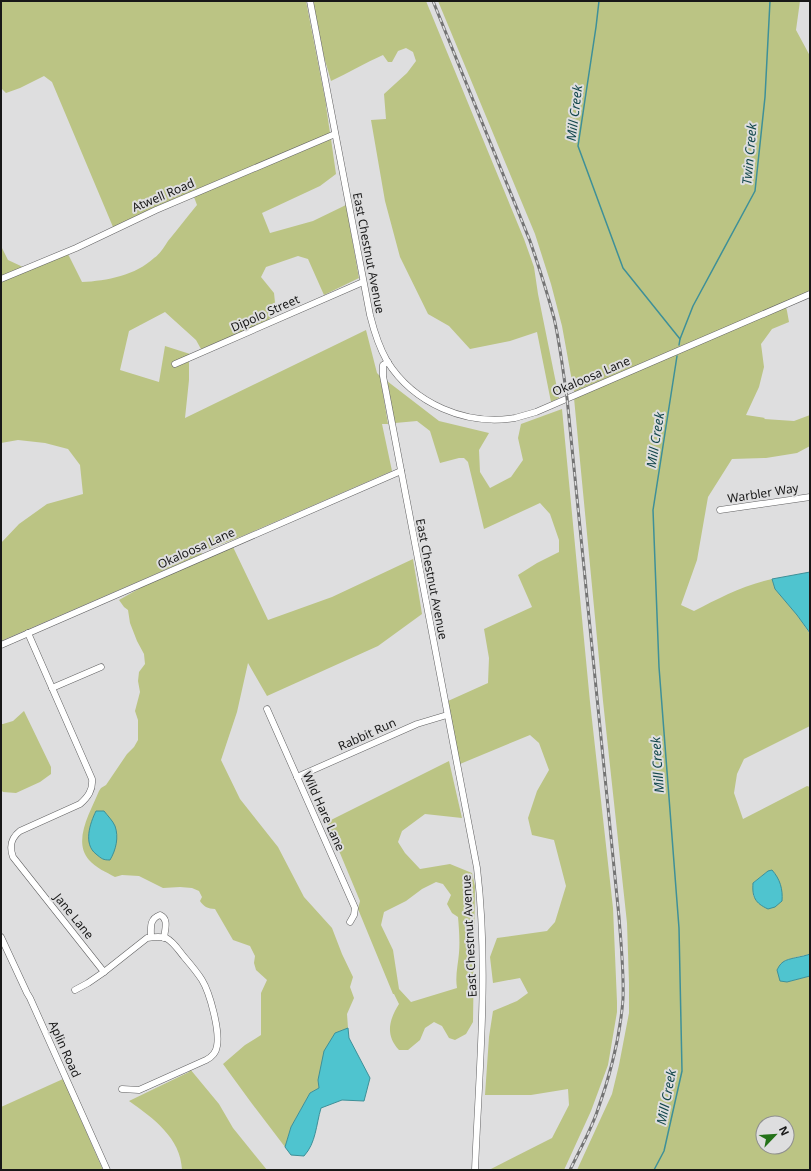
<svg xmlns="http://www.w3.org/2000/svg" width="811" height="1171" font-family="'Noto Sans',sans-serif">
<style>
.green{fill:#bbc484;fill-rule:evenodd}
.water{fill:#4fc4cf;stroke:#3e9098}
.lines{fill:none;stroke-linecap:round;stroke-linejoin:round}
.stream{stroke:#3e9098;stroke-width:1.5}
.minor-casing{stroke:#616162;stroke-width:7}
.minor{stroke:#fff;stroke-width:6}
.rail-casing{stroke:#747474;stroke-width:3}
.rail{stroke:#dededf;stroke-width:1.5;stroke-dasharray:4.5;stroke-linecap:butt}
.labels{text-anchor:middle;dominant-baseline:central;stroke-width:4;stroke-linejoin:round;paint-order:stroke}
.street-label{font-size:12px;fill:#181818;stroke:#dededf}
.water-label{font-size:13px;font-style:italic;fill:#13474c;stroke:#dededf}
</style>
<rect width="100%" height="100%" fill="#dededf"/>
<g class="green">
<path d="M1,1h305l20,103v2l4,27 -175,74 -42,20 -61,-145 -8,-6 -24,12 -14,5 -5,-5z"/>
<path d="M313,1h113l98,238 10,28 4,27 21,104 -8,4 -14,-70 -27,9 -40,8 -21,-23 -21,-12 -28,-57 -15,-56 -14,-81 15,-1 -2,-25 23,-21 9,-12 -3,-9 -7,-4 -8,3 -6,11h-4l-5,-7c-18,8 -35,18 -52,26l-7,-24z"/>
<path d="M438,1h362l-4,29 14,26v235l-236,101 -12,-66 -11,-42 -16,-50z"/>
<path d="M331,139l5,35 -16,12 -58,27 8,20 43,-12 33,-16 13,73 -35,17 -16,-36 -10,-3 -32,11 -5,10 13,16 2,19 -9,9 -66,28 -5,-9 -31,-28 -36,19 -9,39 39,12 6,-36 25,8v1l-19,8 3,5 15,-7v19l-4,38 181,-88 11,43 3,3 8,48h-6l10,47 -147,64 -44,17 1,2 -201,87v-98l18,-19 28,-20 36,-10 -3,-29 -12,-16 -23,-6 -27,-3 -17,3v-161l67,-28 14,28c25,-1 54,-7 72,-24 6,-4 10,-11 14,-17 10,-12 19,-24 29,-36l-3,-8z"/>
<path d="M1,246l7,14 15,7 -22,9z"/>
<path d="M786,307l1,4 2,11 -17,7 -11,15 3,23 -5,20 -13,28 19,3 -1,1 30,2 16,-6v31l-13,7 -31,5 -34,1 -24,38 -11,63 -16,45 13,6c25,-13 50,-26 78,-32l3,10 22,26 13,19v92l-66,33 -7,15 -3,19 9,26 64,-33 3,1v167c-7,2 -22,4 -27,8 -3,2 -5,6 -6,9l10,11 23,-6v194h-233l35,-76 7,-29 10,-52v-30l-2,-60 -24,-222 -29,-303zM768,871l-15,26v-14zM763,1123h24v24h-24z"/>
<path d="M387,381l52,40 50,12 -10,17 1,22 10,16 21,-11 12,-17 -5,-22 3,-14 41,-15 28,293 23,206 4,94v10l-9,53 -17,46 -27,59h-75l63,-32 17,-33 -1,-16 -37,6h-46l4,-58 4,-26 24,-10 11,-8 -8,-15 -27,5 -3,-26 7,-19 50,-7 8,-9 11,-36 -12,-46 -22,-5 -4,-17 9,-27 12,-21 -10,-27 -9,-8 -70,29 -12,-63 40,-18 1,-25 -5,-29 48,-22 -14,-32 19,-12 22,-11v-12l-9,-26 -10,-11 -56,26 -16,-67 -4,-4h-5l-19,5 -10,-32 -13,-10 -22,2z"/>
<path d="M233,547l35,73 64,-23 81,-38 9,55 -44,32 -111,50 -19,-33 -11,49 -16,48 19,39 38,48 26,50 28,31 10,26 11,23 -3,10 4,11 -7,16 1,14 -13,5 -17,47 1,8 -9,5 -19,34 -6,20 -35,-46 -27,-37 22,-19 16,-10v-42l6,-13 -11,-10 -2,-7 1,-7 -5,-10 -17,-6 -18,-31c-7,0 -12,-3 -15,-8l2,-4 -3,-6 -7,-3 -12,-1 -17,1 -24,-12 -17,-1 -7,2c-9,-5 -19,-9 -26,-17 -17,-19 2,-49 10,-69l2,-3 5,-3 21,-31 7,-7 4,-7v-20l-3,-9 5,-19 -2,-11 1,-9 6,-8 -1,-10 -7,-13 -7,-18 -2,-13 -4,-3 -5,-7 30,-17z"/>
<path d="M24,711l27,56v7l-11,8 -24,11 -13,-1 -2,-2v-66h2l10,-3z"/>
<path d="M449,761l13,57 -37,-4 -23,17 -4,11 7,11 15,16 30,-5 22,9 3,13 -2,136 -7,12 -11,6 -6,-2 -7,-12 -8,-4 -9,6 -5,12 -12,10h-9c-14,-15 -10,-30 0,-46l-5,-10h-1l-35,-85 2,-8 -33,-79zM436,882l7,2 8,11 -4,9 5,9 6,4c1,12 2,24 1,36 -1,12 -4,23 -2,35l-46,14 -12,-13 -6,-39 -12,-25 3,-13 22,-11 16,-12z"/>
<path d="M190,1069l29,35 14,24 34,42h-85c-1,-32 -29,-52 -53,-69l60,-29z"/>
<path d="M63,1079l40,91h-102v-63z"/>
</g>
<g class="water">
<path d="M810,572v61l-13,-18 -22,-26 -3,-10z"/>
<path d="M96,811h8c3,4 9,10 11,15 4,11 1,24 -5,34 -7,0 -8,-1 -14,-6 -13,-10 -6,-31 0,-43z"/>
<path d="M772,870c8,9 11,19 10,31l-7,6 -7,2c-13,-6 -16,-12 -15,-26l15,-12z"/>
<path d="M810,954v22l-23,6 -7,-1 -3,-11c1,-2 3,-6 6,-8 5,-4 20,-5 27,-8z"/>
<path d="M348,1028l1,10 21,40 -6,23 -22,-1 -21,8c-5,17 -5,35 -17,48l-13,-1 -6,-8 6,-20 19,-34 9,-5 -1,-8 6,-29 11,-18z"/>
</g>
<g class="lines">
<g class="stream">
<path d="M599,1l-3,26 -18,119 45,122 57,71"/>
<path d="M679,345l1,-6 13,-33 62,-115 10,-94 5,-96"/>
<path d="M654,1170l10,-19 18,-80 -3,-143 -20,-261 -6,-157 24,-154"/>
</g>
<g class="minor-casing">
<g id="minor">
<path d="M310,1l60,314c4,16 9,32 17,46 27,43 79,65 128,57 7,-2 14,-4 21,-6l274,-118"/>
<path d="M1,279l75,-31 80,-38 179,-76"/>
<path d="M388,362l-5,3v11l94,492c12,101 2,201 -2,302"/>
<path d="M175,364l188,-82"/>
<path d="M720,510l90,-13"/>
<path d="M28,633l64,146c1,11 -4,18 -12,25l-60,27c-9,7 -11,15 -7,26l91,115 43,-34c6,-1 13,-2 19,0 8,4 13,13 19,20 6,7 12,14 17,22 8,13 18,51 15,66 -1,7 -5,11 -11,14l-67,30 -17,-1"/>
<path d="M1,645l400,-174"/>
<path d="M52,688l49,-21"/>
<path d="M267,709l88,199 -1,7 -4,7"/>
<path d="M297,777l120,-53 30,-9"/>
<path d="M1,937l26,56 3,5 77,172"/>
<path d="M151,937c0,-9 -2,-18 9,-22 9,4 5,14 4,23"/>
<path d="M75,990l13,-7 16,-11"/>
</g>
</g>
<use href="#minor" class="minor"/>
<g class="rail-casing">
<path id="rail" d="M433,1l97,240c9,26 17,51 24,77 6,26 9,53 13,80l52,519c2,27 5,55 4,82 -3,39 -13,77 -26,113 -7,20 -18,39 -27,58"/>
</g>
<use href="#rail" class="rail"/>
</g>
<g class="labels">
<g class="street-label">
<text transform="translate(163 195) rotate(-23)">Atwell Road</text>
<text transform="translate(369 253) rotate(79)">East Chestnut Avenue</text>
<text transform="translate(265 313) rotate(-24)">Dipolo Street</text>
<text transform="translate(591 376) rotate(-23)">Okaloosa Lane</text>
<text transform="translate(763 493) rotate(-9)">Warbler Way</text>
<text transform="translate(196 548) rotate(-24)">Okaloosa Lane</text>
<text transform="translate(432 579) rotate(79)">East Chestnut Avenue</text>
<text transform="translate(367 734) rotate(-24)">Rabbit Run</text>
<text transform="translate(324 811) rotate(66)">Wild Hare Lane</text>
<text transform="translate(74 916) rotate(51)">Jane Lane</text>
<text transform="translate(469 936) rotate(-93)">East Chestnut Avenue</text>
<text transform="translate(65 1049) rotate(66)">Aplin Road</text>
</g>
<g class="water-label">
<text transform="translate(574 113) rotate(-83)">Mill Creek</text>
<text transform="translate(749 154) rotate(-85)">Twin Creek</text>
<text transform="translate(655 440) rotate(-81)">Mill Creek</text>
<text transform="translate(657 765) rotate(-94)">Mill Creek</text>
<text transform="translate(666 1097) rotate(-79)">Mill Creek</text>
</g>
</g>
<rect width="811" height="1171" fill="none" stroke="#181818" stroke-width="4"/>
<g transform="translate(775 1135) rotate(65)"><circle r="19" fill="#dededf" stroke="#8f8f8f"/>
<path d="M0-3L7 15L0 10L-7 15Z" fill="#247219"/>
<text y="-6" font-size="11" font-weight="bold" text-anchor="middle" fill="#181818">N</text>
</g>
</svg>
